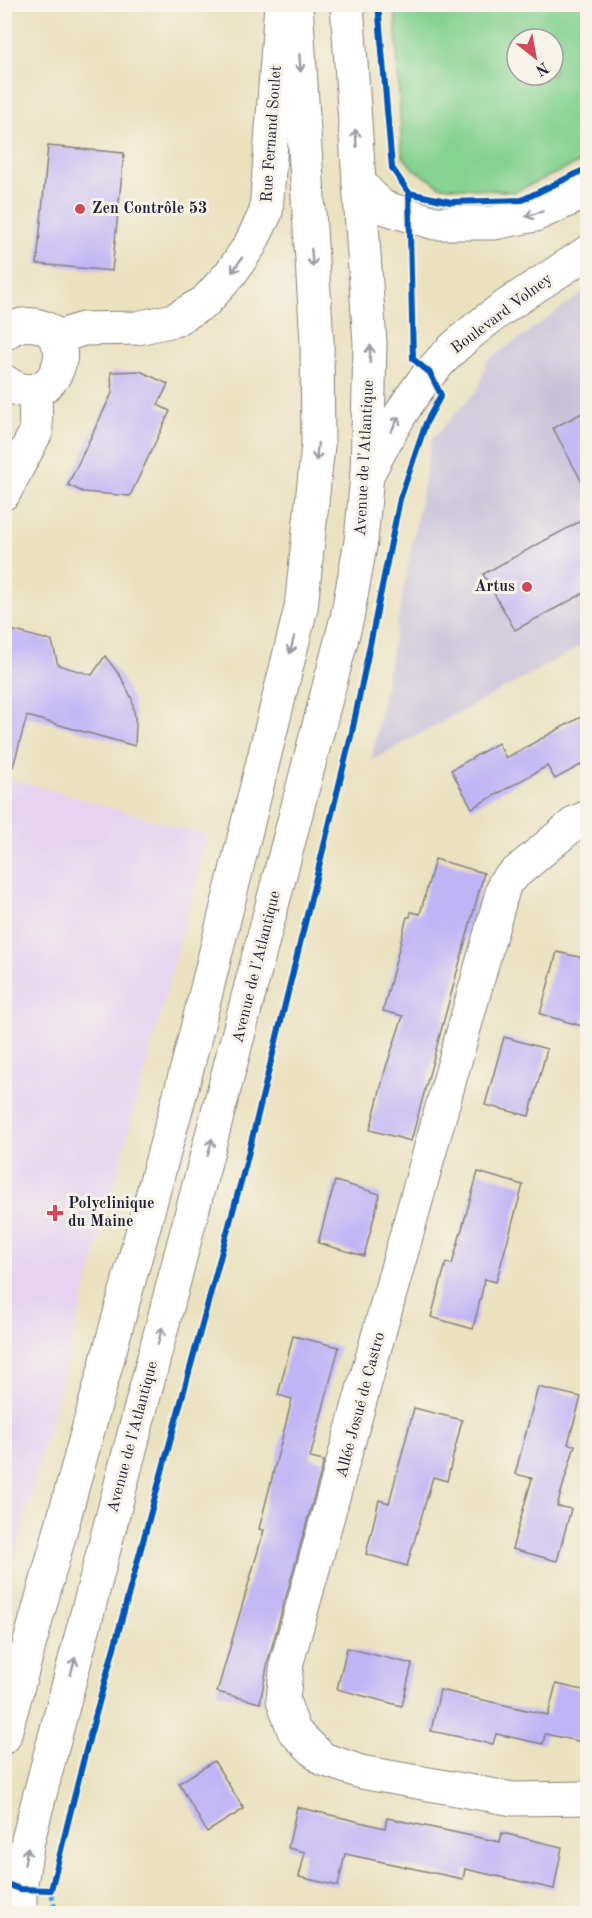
<svg xmlns="http://www.w3.org/2000/svg" width="592" height="1918" font-family="'Old Standard TT',serif">
<style>
.built{fill:#e5d3f1}
.industrial{fill:#c7c0d9}
.green{fill:#85d291;stroke:#547a66;stroke-width:1.5;fill-rule:evenodd}
.building{fill:#bfb4f5}
.lines{fill:none;stroke-linecap:round;stroke-linejoin:round}
.minor-casing{stroke:#86827d;stroke-width:35}
.major-casing{stroke:#86827d;stroke-width:35}
.minor{stroke:#fff;stroke-width:33}
.major{stroke:#fff;stroke-width:33}
.quiet{stroke:#3c9ce2;stroke-width:4.5;stroke-dasharray:9 4.5;stroke-linecap:butt}
.cycleway-casing{stroke:#f7f3e8;stroke-width:10}
.cycleway{stroke:#0057b8;stroke-width:6}
.oneway{stroke:#9c9ca7}
.poi-dot{fill:#d1495b;stroke:#f7f3e8;stroke-width:2}
.labels{text-anchor:middle;dominant-baseline:central;stroke-width:6;stroke-linejoin:round;paint-order:stroke}
.street-label{font-size:16px;fill:#22223b;stroke:#f7f3e8}
.poi-label{font-size:16px;font-weight:bold;fill:#22223b;stroke:#f7f3e8;text-anchor:start}
</style>
<rect width="100%" height="100%" fill="#f7f3e8"/>
<filter id="ink" filterUnits="userSpaceOnUse"><feTurbulence type="fractalNoise" baseFrequency=".0167" numOctaves="2"/><feDisplacementMap in="SourceGraphic" scale="12" xChannelSelector="R" yChannelSelector="G"/><feConvolveMatrix kernelMatrix="1 2 1 2 8 2 1 2 1" color-interpolation-filters="sRGB"/></filter>
<filter id="wash" filterUnits="userSpaceOnUse"><feTurbulence type="fractalNoise" baseFrequency=".008" numOctaves="4" result="noise"/><feDisplacementMap in="SourceGraphic" scale="24" xChannelSelector="R" yChannelSelector="G"/><feGaussianBlur stdDeviation="1.35" result="paint"/><feColorMatrix in="noise" values="0 0 0 0 0 0 0 0 0 0 0 0 0 0 0 0 0 1.4 0 .05"/><feComposite in="paint" operator="in"/></filter>
<g filter="url(#wash)">
<rect width="100%" height="100%" fill="#eae1bf"/>
<path class="built" d="M5,777l203,59 -203,755 -1,-814z"/>
<path class="industrial" d="M587,290v353l-216,118 61,-322 47,-51 7,-26z"/>
<path class="green" d="M395,5h192v154l-73,33 -74,-6 -25,-16 -13,-14zM517,39h36v36h-36z"/>
<g id="blocks">
<g class="building">
<path d="M48,146l76,7 -12,118 -75,-7z"/>
<path d="M140,371l28,13 -10,21 12,6 -40,85 -47,-4 -15,-7 44,-92 -1,-21z"/>
<path d="M588,410v83l-35,-65z"/>
<path d="M588,517v74l-73,39 -32,-56z"/>
<path d="M4,628l48,13 6,24 34,10 13,-19 16,21 11,22 4,25 -1,22 -108,-30 -14,51 -9,-1z"/>
<path d="M588,713v48l-33,18 -8,-13 -75,42 -21,-38 47,-27 8,15z"/>
<path d="M435,859l49,14 -73,268 -41,-11 16,-63 17,-51 -20,-5 24,-94h3l1,-5 9,2z"/>
<path d="M557,952l31,7v46l-6,21 -42,-12z"/>
<path d="M504,1037l43,12 -18,67 -44,-11z"/>
<path d="M478,1172l45,13 -27,97 -11,-3 -12,50 -42,-12 15,-54 6,1z"/>
<path d="M335,1181l45,13 -16,62 -46,-13z"/>
<path d="M293,1336l46,11 -29,111 14,3 -55,196 -9,46 -43,-11 47,-162 -5,-1 33,-130 -14,-4z"/>
<path d="M538,1387l43,10 -13,47 7,1 -18,61 14,3 -14,52 -45,-12 20,-71 -17,-4z"/>
<path d="M414,1408l48,12 -15,61 -14,-4 -26,89 -41,-12 13,-54 10,3z"/>
<path d="M347,1648l65,16 -10,42 -65,-17z"/>
<path d="M556,1684l32,7v52l-43,-9 -2,10 -47,-10 -3,10 -62,-13 9,-41 108,25z"/>
<path d="M214,1761l30,48 -37,23 -28,-49z"/>
<path d="M297,1807l88,21 2,-10 113,24 2,-9 60,14 -8,42 -89,-20 -2,10 -118,-25 -7,32 -39,-9 6,-25 -17,-4z"/>
</g>
</g>
</g>
<g filter="url(#ink)">
<use href="#blocks" fill-opacity="0" stroke="#86827d" stroke-width="1.5"/>
<g class="lines">
<g class="minor-casing">
<g id="minor">
<path d="M359,183l23,24 53,16h59l41,-8 53,-24"/>
<path d="M4,334c9,-8 19,-11 31,-9 50,8 19,94 -31,56"/>
<path d="M55,338l28,-9 54,-1 37,-8 31,-18 26,-29 19,-28 16,-33 15,-208"/>
<path d="M367,475c19,-35 36,-70 62,-101 42,-51 104,-85 159,-122"/>
<path d="M4,493l32,-61 -1,-42"/>
<path d="M588,817l-12,5 -71,60 -218,780 -4,38 11,31 29,28 38,13 152,27 75,-1"/>
</g>
</g>
<g class="major-casing">
<g id="major">
<path d="M4,1737l184,-672 113,-457 17,-163 -1,-104 -21,-337"/>
<path d="M20,1914v-25l8,-49 319,-1222 14,-77 6,-66 3,-132 -23,-339"/>
</g>
</g>
<use href="#minor" class="minor"/>
<use href="#major" class="major"/>
<path class="quiet" d="M51,1890l5,24"/>
<g class="cycleway-casing">
<g id="cycleway">
<path d="M378,4l14,164 17,25 42,9 71,-2 66,-32"/>
<path d="M4,1883l16,6 31,1 34,-136 161,-591 106,-431 48,-233 26,-76 15,-28 -11,-22 -17,-14 -4,-166"/>
</g>
</g>
<use href="#cycleway" class="cycleway"/>
</g>
<defs><path id="oneway-shaft" d="M-6 0H5M1.5-3L5.5 0L1.5 3" fill="none" stroke-width="1.6" stroke-linecap="round" stroke-linejoin="round" transform="scale(1.5)"/></defs>
<g class="oneway">
<use href="#oneway-shaft" transform="translate(300 63) rotate(86)"/>
<use href="#oneway-shaft" transform="translate(356 138) rotate(-94)"/>
<use href="#oneway-shaft" transform="translate(534 214) rotate(163)"/>
<use href="#oneway-shaft" transform="translate(312 258) rotate(86)"/>
<use href="#oneway-shaft" transform="translate(237 265) rotate(124)"/>
<use href="#oneway-shaft" transform="translate(370 354) rotate(-89)"/>
<use href="#oneway-shaft" transform="translate(395 424) rotate(-62)"/>
<use href="#oneway-shaft" transform="translate(317 452) rotate(95)"/>
<use href="#oneway-shaft" transform="translate(292 645) rotate(104)"/>
<use href="#oneway-shaft" transform="translate(210 1147) rotate(-75)"/>
<use href="#oneway-shaft" transform="translate(160 1336) rotate(-75)"/>
<use href="#oneway-shaft" transform="translate(73 1666) rotate(-75)"/>
<use href="#oneway-shaft" transform="translate(26 1856) rotate(-80)"/>
</g>
</g>
<g class="poi-dot">
<circle cx="80" cy="209" r="6"/>
<circle cx="527" cy="587" r="6"/>
<path d="M52 1204h6v6h6v6h-6v6h-6v-6h-6v-6h6z"/>
</g>
<g class="labels">
<g class="street-label">
<text transform="translate(272 134) rotate(-86)">Rue Fernand Soulet</text>
<text transform="translate(502 314) rotate(-37)">Boulevard Volney</text>
<text transform="translate(365 458) rotate(-87)">Avenue de l'Atlantique</text>
<text transform="translate(257 967) rotate(-76)">Avenue de l'Atlantique</text>
<text transform="translate(361 1405) rotate(-75)">Allée Josué de Castro</text>
<text transform="translate(133 1437) rotate(-75)">Avenue de l'Atlantique</text>
</g>
<g class="poi-label">
<text x="92" y="209">Zen Contrôle 53</text>
<text x="515" y="587" text-anchor="end">Artus</text>
<text x="68" y="1204">Polyclinique<tspan x="68" dy="18">du Maine</tspan></text>
</g>
</g>
<rect width="592" height="1918" fill="none" stroke="#f7f3e8" stroke-width="24"/>
<g transform="translate(535 57) rotate(149)"><circle r="28" fill="#f7f3e8" stroke="#a29fa3" stroke-width="1.5"/>
<path d="M0-4.5L10 22L0 15L-10 22Z" fill="#d1495b"/>
<text y="-9" font-size="16" font-weight="bold" text-anchor="middle" fill="#22223b">N</text>
</g>
</svg>
